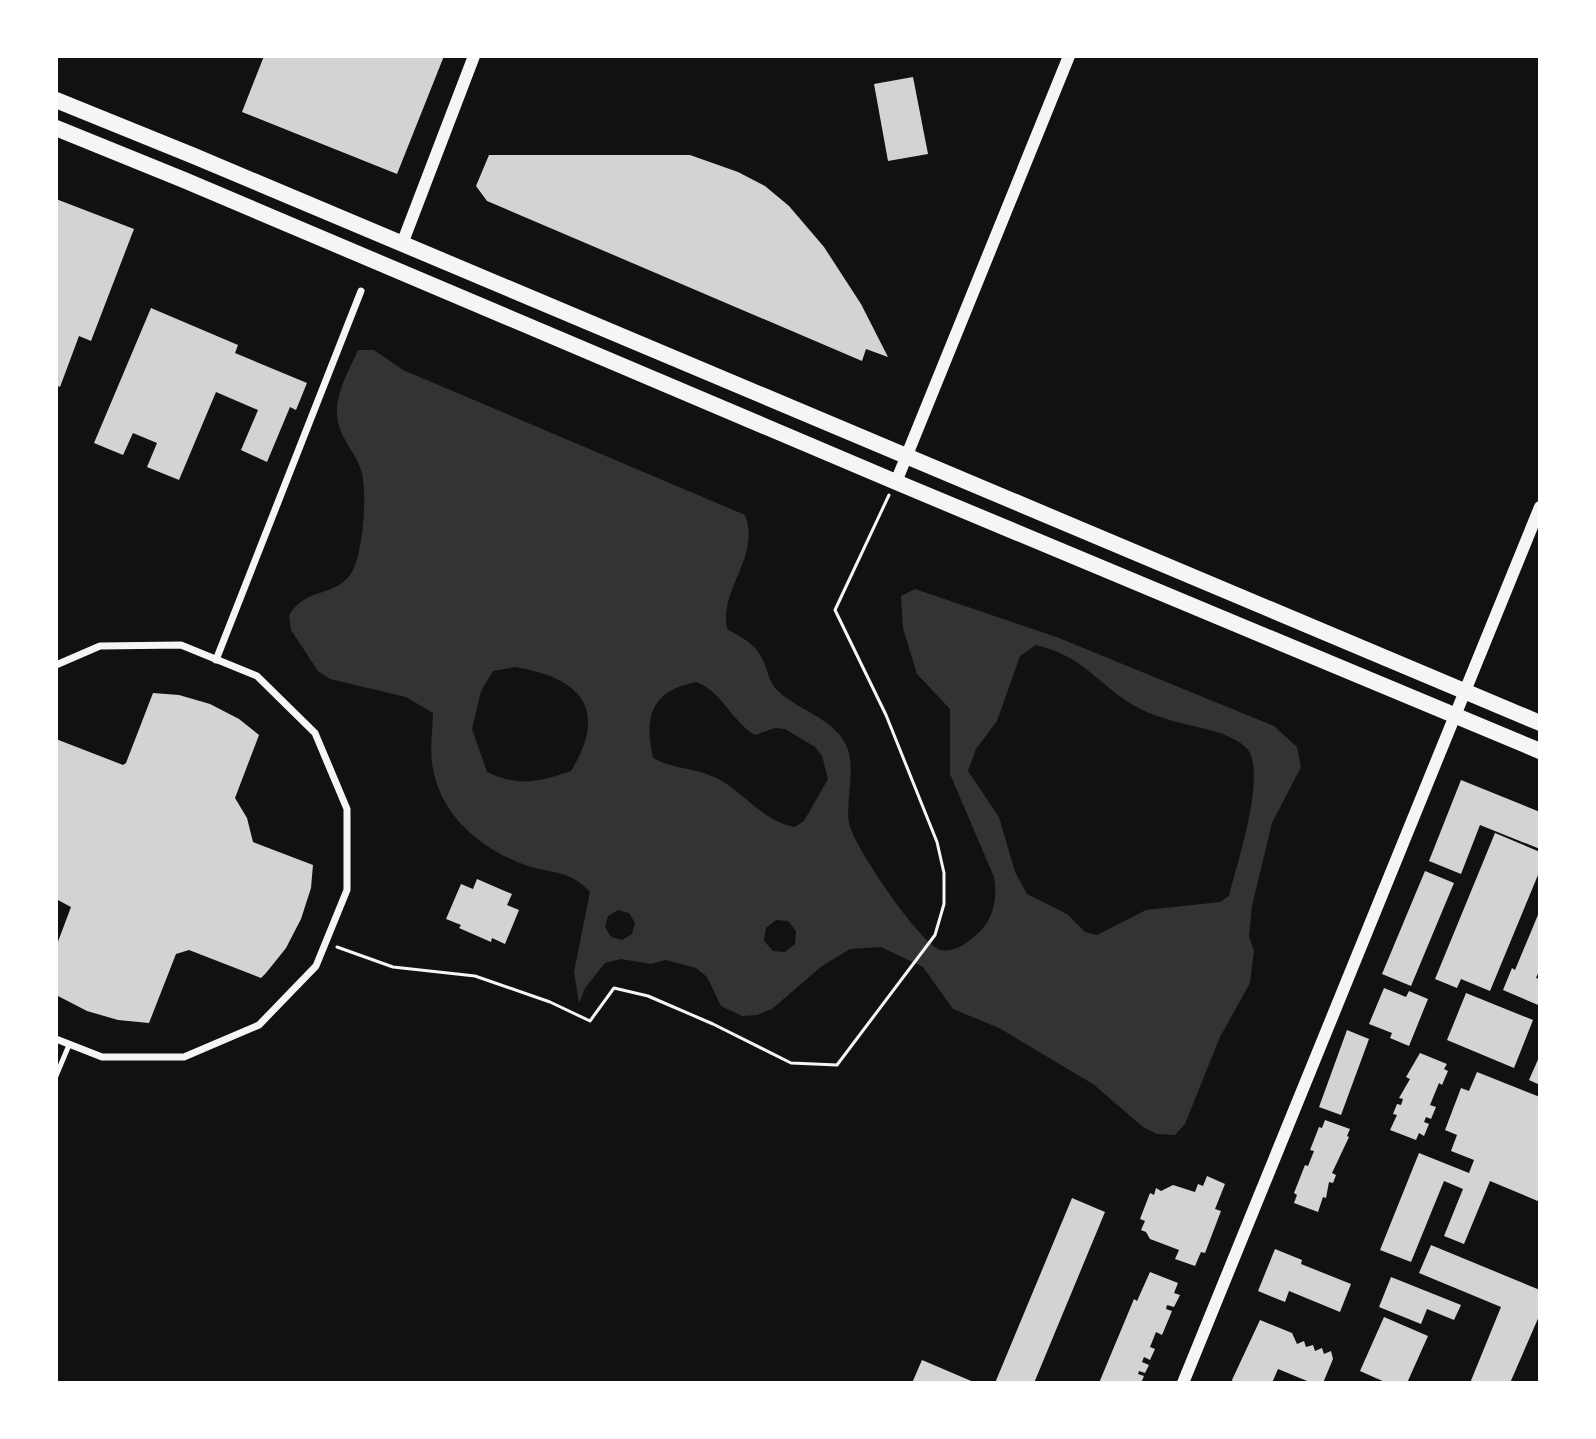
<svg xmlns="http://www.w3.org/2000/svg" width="1596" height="1439" font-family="'Space Grotesk',sans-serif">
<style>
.water{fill:#333;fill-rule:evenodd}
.building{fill:#d3d3d3}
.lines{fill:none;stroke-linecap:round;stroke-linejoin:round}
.path{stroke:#f5f5f5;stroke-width:3}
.service{stroke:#f5f5f5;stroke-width:5}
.pedestrian{stroke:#f5f5f5;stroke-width:7}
.tertiary{stroke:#f5f5f5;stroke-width:12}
.primary{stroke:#f5f5f5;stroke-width:16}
</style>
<rect width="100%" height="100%" fill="#111"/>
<path class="water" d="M358,350h16l29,20 342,145c16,43 -26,73 -18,114 14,8 29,15 36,31 4,8 6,21 12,28 19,21 58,29 71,57 11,24 -1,53 3,78 3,21 73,124 92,127 16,3 32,-11 42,-22 12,-14 14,-34 11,-51l-44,-103v-65l-33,-35 -14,-46 -2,-32 14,-7 144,49 215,88 23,21 4,20 -29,56 -20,83 -3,30 5,15 -4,32 -30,54 -35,87 -10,11 -18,-1 -14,-7 -50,-43 -94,-56 -46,-19 -30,-42 -42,-20 -31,2 -28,17 -50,43 -15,6 -15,1 -21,-10 -14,-29 -11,-9 -30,-8 -15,4 -30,-5 -16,4 -20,25 -6,15 -5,-31 16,-80c-20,-22 -36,-18 -62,-26 -44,-15 -86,-48 -95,-97 -4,-17 0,-38 0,-56l-27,-16 -76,-18 -12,-8 -27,-41 -2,-15c18,-29 47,-17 63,-43 11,-18 16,-82 9,-102 -5,-16 -18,-29 -22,-44 -8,-26 9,-53 19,-76zM1036,645c49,12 59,37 97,60 27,16 58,19 87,28 10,4 25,10 30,20 14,30 -13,110 -21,143l-9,6 -74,8 -49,25 -12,-3 -18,-18 -40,-20 -12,-22 -16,-55 -31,-46 8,-22 21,-28 23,-65zM515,667c66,11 94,42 56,104 -33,11 -52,16 -84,1l-15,-43 9,-38 12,-20zM696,682c25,8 36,40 59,53l20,-7 10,1 30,18 7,9 6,23 -24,42 -9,6c-34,-6 -52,-37 -81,-50 -22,-10 -38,-7 -61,-19 -9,-42 -2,-67 43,-76zM618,910l11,3 6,10 -3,11 -10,6 -11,-3 -6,-10 3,-11zM776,920l12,1 8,10 -1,13 -10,8 -12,-1 -9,-10 2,-13z"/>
<g class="building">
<path d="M264,56h180l-47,118 -155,-62z"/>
<path d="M913,77l15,77 -40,7 -14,-77z"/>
<path d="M489,155h201l48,17 27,14 24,20 35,41 37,57 27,53 -22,-8 -4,12 -375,-160 -11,-15z"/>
<path d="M56,199l78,30 -43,112 -12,-5 -19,51 -4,-2z"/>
<path d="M151,308l87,37 -3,8 72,30 -11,27 -6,-3 -23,55 -26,-12 17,-40 -42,-18 -37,88 -32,-13 10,-24 -24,-10 -10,22 -29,-12z"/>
<path d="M153,693l26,2 31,9 29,15 20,16 -24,63 12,20 6,24 60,23 -2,23 -10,31 -15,29 -20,25 -5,5 -72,-28 -13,4 -27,69 -31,-3 -31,-9 -31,-16v-48l15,-40 -15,-8v-160l67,26 3,-2z"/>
<path d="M1461,780l79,32v37l-60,-24 -19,49 -32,-13z"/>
<path d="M1495,833l45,19v24l-2,-1 -48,116 -29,-12 -4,9 -22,-9z"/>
<path d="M1425,871l29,12 -43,103 -29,-12z"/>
<path d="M477,879l35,15 -5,11 12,5 -14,34 -13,-6 -1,4 -32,-14 2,-3 -15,-6 15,-35 12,5z"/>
<path d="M1540,910v59l-4,9 4,1 -2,26 -35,-15 9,-22 3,2z"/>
<path d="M1384,988l22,9 3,-6 19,8 -19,47 -19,-8 2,-5 -23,-9z"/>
<path d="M1466,993l67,27 -19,48 -67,-28z"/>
<path d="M1347,1030l22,9 -28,76 -22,-8z"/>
<path d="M1420,1053l27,11 -3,5 4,2 -6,14 -3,-2 -9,22 6,2 -5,12 -5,-2 -2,5 5,2 -5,12 -5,-3 -3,7 -26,-10 7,-15 -4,-1 4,-10 4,1 2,-6 -4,-1 11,-19 -4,-2z"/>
<path d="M1540,1055v30l-11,-5z"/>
<path d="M1477,1072l63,25v105l-50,-21 -26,63 -20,-8 19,-47 -19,-8 -33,81 -31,-12 39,-97 50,20 5,-13 -23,-9 6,-16 -12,-5 16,-42 8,3z"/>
<path d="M1325,1120l25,9 -3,7 2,1 -17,36 4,2 -3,8 -4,-1 -3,16 -3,-1 -5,15 -24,-9 3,-8 -3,-2 11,-28 3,1 6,-15 -4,-1 9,-23 3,1z"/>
<path d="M1207,1176l18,8 -10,25 6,2 -16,42 -4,-1 -6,14 -20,-7 4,-9 -29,-11 -4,-7 -5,-2 4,-9 -5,-2 10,-26 4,2 2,-7 5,3 12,-6 22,7 3,-8 5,2z"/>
<path d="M1072,1198l33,14 -71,171h-39z"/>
<path d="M1431,1245l109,45v24l-30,69h-40l31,-76 -82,-34z"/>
<path d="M1275,1249l27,11 -1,4 50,20 -11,28 -51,-21 -4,11 -27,-11z"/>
<path d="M1150,1272l28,11 -4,10 6,2 -6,12 -7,-2 -1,4 6,2 -10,24 -6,-3 -6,15 5,2 -5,11 -6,-3 -2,5 7,3 -4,8 -6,-2 -1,3 6,2 -3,7h-42l35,-84 3,2z"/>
<path d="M1391,1277l70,28 -7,15 -27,-11 -6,15 -42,-17z"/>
<path d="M1384,1317l44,19 -21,47h-20l-27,-12z"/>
<path d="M1260,1320l32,13 5,11 7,-3 2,6 7,-2 2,6 7,-3 2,6 7,-3 2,8 -10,24h-11l-34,-14 -6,14h-38l-2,-3z"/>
<path d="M922,1360l54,23h-64z"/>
</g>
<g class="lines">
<path class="path" d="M337,947l56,20 82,9 75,26 40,19 24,-33 34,8 65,28 78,39 46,2 98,-130 9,-31v-31l-7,-31 -51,-127 -51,-105 54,-115"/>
<path class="service" d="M56,1076l13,-31"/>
<g class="pedestrian">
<path d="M216,660l145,-369"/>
<path d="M56,665l44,-19 81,-1 76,31 58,57 32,76v81l-31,76 -57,59 -75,32h-82l-46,-18"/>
</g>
<g class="tertiary">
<path d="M402,244l72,-188"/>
<path d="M896,482l173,-426"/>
<path d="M1183,1383l357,-876"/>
</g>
<g class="primary">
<path d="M56,100l138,56 1346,567"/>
<path d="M56,128l128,52 712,302 644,269"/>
</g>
</g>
<rect width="1596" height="1439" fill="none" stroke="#ffffff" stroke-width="116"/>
</svg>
